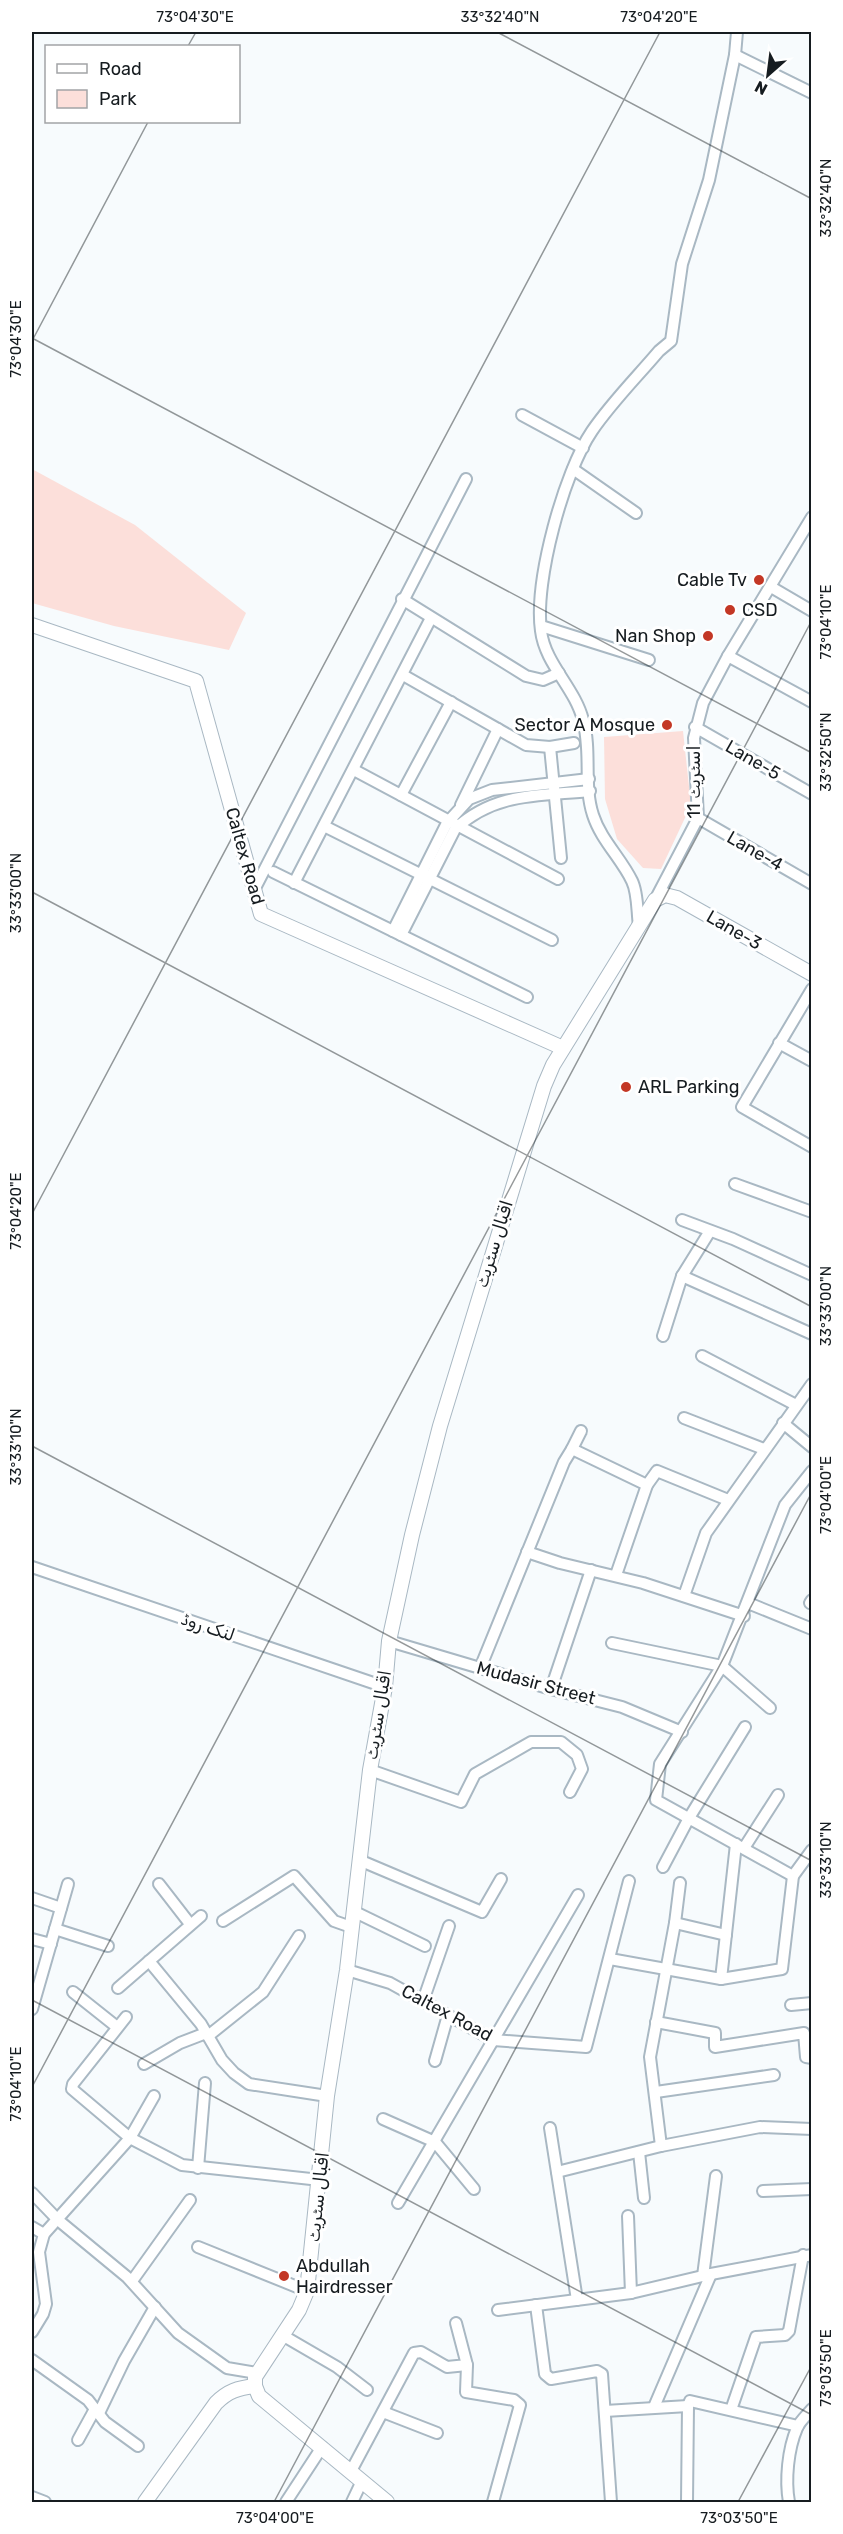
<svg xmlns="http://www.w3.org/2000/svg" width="843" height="2534" font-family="Rubik,'Noto Naskh Arabic',sans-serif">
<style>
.green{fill:#fcdfda}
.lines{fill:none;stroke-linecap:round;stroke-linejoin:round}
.minor-casing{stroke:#a9b8c3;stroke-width:14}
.tertiary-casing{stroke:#a9b8c3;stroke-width:16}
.minor{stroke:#fff;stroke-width:10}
.tertiary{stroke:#fff;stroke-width:14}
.ticks{fill:none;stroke:#161c20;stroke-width:1.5;stroke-opacity:0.45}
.poi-dot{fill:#c33725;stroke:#fff;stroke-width:2}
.labels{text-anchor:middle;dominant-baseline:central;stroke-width:6;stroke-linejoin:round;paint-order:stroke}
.poi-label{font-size:18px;fill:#161c20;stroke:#fff;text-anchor:end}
.street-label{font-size:18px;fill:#161c20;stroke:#fff}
.neatline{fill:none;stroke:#161c20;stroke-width:2}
.ticks-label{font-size:15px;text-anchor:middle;fill:#161c20}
</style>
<rect width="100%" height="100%" fill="#f7fbfd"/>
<g class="green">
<path d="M32,469l103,56 111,88 -17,37 -115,-24 -82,-23z"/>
<path d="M683,731l8,74 -30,64 -18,-1 -26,-29 -12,-40 -1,-62z"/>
</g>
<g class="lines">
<g class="minor-casing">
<g id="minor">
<path d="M735,55l77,38"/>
<path d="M522,415l61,33"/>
<path d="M573,469l63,44"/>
<path d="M771,587l41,24"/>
<path d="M402,599l124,77 17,4 16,-7"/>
<path d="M541,626l108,34"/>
<path d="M728,656l84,46"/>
<path d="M403,675l123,70 24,2 24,-4"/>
<path d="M695,727l117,67"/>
<path d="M550,747l11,111"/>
<path d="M354,770l204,109"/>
<path d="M401,795l50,-93"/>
<path d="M461,805l37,-76"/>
<path d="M698,818l114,66"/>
<path d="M324,826l228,114"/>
<path d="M273,872l254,125"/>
<path d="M294,883l137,-265"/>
<path d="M254,890l212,-411"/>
<path d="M655,900l43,-82 -4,-80 9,-35 25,-47 84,-139"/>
<path d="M639,926c-2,-14 -1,-33 -7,-45 -11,-23 -31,-41 -39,-66 -10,-30 -1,-64 -10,-95 -8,-32 -38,-56 -42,-89 -7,-50 23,-159 51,-200 19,-28 45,-54 67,-80l12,-10 11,-77 27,-84 26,-125 2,-23"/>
<path d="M393,931l54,-108 22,-24 23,-9 97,-11"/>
<path d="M401,935l54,-106c40,-37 84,-33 135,-38"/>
<path d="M812,989l-70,118 70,40"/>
<path d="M779,1043l33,18"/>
<path d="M735,1184l77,28"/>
<path d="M682,1220l51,19 79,36"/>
<path d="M682,1276l130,58"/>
<path d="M663,1336l19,-60 28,-45"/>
<path d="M702,1356l94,49"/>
<path d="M684,1418l80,31"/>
<path d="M783,1423l29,24"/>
<path d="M572,1449l9,-18"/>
<path d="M527,1552l33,11 83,20 101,33"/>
<path d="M32,1567l353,120"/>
<path d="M616,1575l31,-90 10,-14 71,29"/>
<path d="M684,1596l22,-63 106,-149"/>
<path d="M748,1603l64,26"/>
<path d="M810,1603l2,-3"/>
<path d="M389,1641l162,48 71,18 60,25"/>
<path d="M612,1643l110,23 48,42"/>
<path d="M486,1669l-3,-8 81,-199 8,-13 75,36"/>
<path d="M551,1689l40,-119"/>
<path d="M370,1770l91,32 14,-28 56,-32h30l16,13 5,14 -12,23"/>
<path d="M744,1848l34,-53"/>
<path d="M359,1860l123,52 19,-33"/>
<path d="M663,1867l26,-49 56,-91"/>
<path d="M793,1876l-137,-76 4,-36 62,-98 63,-161 27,-34"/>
<path d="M159,1884l31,40"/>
<path d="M32,1898l29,10"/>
<path d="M353,1911l72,35"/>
<path d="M223,1921l71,-45 40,45 17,6"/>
<path d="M675,1923l51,12"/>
<path d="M55,1929l53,17"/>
<path d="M32,1939l19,5"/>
<path d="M610,1959l111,20 61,-10 11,-93 19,-26"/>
<path d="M149,1961l52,63 21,36 12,13 15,11 78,12"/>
<path d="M347,1970l43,13 103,57 93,7 43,-166"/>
<path d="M721,1979l15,-135"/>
<path d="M118,1988l83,-72"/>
<path d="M73,1992l44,35"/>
<path d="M423,2001l26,-75"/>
<path d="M791,2005l21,-2"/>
<path d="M32,2009l36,-125"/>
<path d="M126,2017l-53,67 -1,5 58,49 52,27 138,15"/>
<path d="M656,2022l59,11v14l89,-14 2,24 6,1"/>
<path d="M208,2036l55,-44 36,-56"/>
<path d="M435,2061l13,-46"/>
<path d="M144,2064l36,-21 26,-10"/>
<path d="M656,2092l118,-17"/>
<path d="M383,2119l52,23 39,47"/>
<path d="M550,2128l27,172"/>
<path d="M661,2146l-11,-89 25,-134 5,-40"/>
<path d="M639,2152l5,46"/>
<path d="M198,2168l7,-85"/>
<path d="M557,2172l104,-26 99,-19 52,2"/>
<path d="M763,2191l49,-2"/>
<path d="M32,2193l26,27 69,57 51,56 49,35 30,5"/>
<path d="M398,2203l180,-308"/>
<path d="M628,2216l3,77"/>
<path d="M32,2227l12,7"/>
<path d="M198,2247l109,44"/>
<path d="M703,2276l13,-100"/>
<path d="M132,2281l58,-81"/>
<path d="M536,2305l9,69 6,5 46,-8 5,3 9,128"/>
<path d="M498,2310l133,-17 80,-19 101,-19"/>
<path d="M32,2332l11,-18 3,-10 -7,-52 5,-18 86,-96 24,-42"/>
<path d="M282,2335l55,32 30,23"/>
<path d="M32,2360l56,40 17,22 33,24"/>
<path d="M467,2365l-1,27 48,8 6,5 -27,97"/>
<path d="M654,2407l57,-133"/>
<path d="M731,2410l25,-73 29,-2 4,-4 14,-76"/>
<path d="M605,2411l83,-5"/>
<path d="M383,2412l54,21"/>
<path d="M99,2413l25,-52 31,-54"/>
<path d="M78,2440l17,-31"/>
<path d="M351,2471l63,-118 7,-1 26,15 20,-2 -11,-42"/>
<path d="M32,2497l13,5"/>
<path d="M286,2502l36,-55"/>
<path d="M352,2502l10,-21"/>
<path d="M687,2502l1,-96 2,-5 108,25"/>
<path d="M789,2502c-4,-22 -1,-53 8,-74 3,-7 10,-13 15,-19"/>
</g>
</g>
<g class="tertiary-casing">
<g id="tertiary">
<path d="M32,625l164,56 65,233 302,134"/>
<path d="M145,2502l71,-99c12,-12 22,-15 39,-17"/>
<path d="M387,2502l-128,-106 -4,-10v-9l44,-67 8,-19 20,-195 20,-126 23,-200 15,-83 4,-46 23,-106 28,-109 104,-340 9,-21 102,-165 10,-5 12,3 135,76"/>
</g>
</g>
<use href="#minor" class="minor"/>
<use href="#tertiary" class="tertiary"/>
</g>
<path class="ticks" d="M497,32l315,167M188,46l8,-14M32,338l780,415M32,341l116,-219M32,892l780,415M32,1214l628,-1182M32,1446l780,415M32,2000l780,415M32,2087l780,-1467M274,2502l538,-1010M738,2502l74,-137"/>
<g class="poi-dot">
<circle cx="759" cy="580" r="6"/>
<circle cx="730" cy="610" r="6"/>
<circle cx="708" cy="636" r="6"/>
<circle cx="667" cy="725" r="6"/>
<circle cx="626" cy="1087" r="6"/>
<circle cx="284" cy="2276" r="6"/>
</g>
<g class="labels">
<g class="poi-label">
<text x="747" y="580">Cable Tv</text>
<text x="742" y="610" text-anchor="start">CSD</text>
<text x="696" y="636">Nan Shop</text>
<text x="655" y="725">Sector A Mosque</text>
<text x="638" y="1087" text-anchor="start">ARL Parking</text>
<text x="296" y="2266" text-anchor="start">Abdullah<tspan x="296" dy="21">Hairdresser</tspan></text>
</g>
<g class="street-label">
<text transform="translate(753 760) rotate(30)">Lane-5</text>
<text transform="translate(694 782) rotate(-90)">اسٹریٹ 11</text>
<text transform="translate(755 851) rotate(30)">Lane-4</text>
<text transform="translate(245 856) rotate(74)">Caltex Road</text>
<text transform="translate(734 930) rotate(30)">Lane-3</text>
<text transform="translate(494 1244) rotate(-73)">اقبال سٹریٹ</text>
<text transform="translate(208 1627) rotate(19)">لنک روڈ</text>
<text transform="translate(536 1683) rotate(15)">Mudasir Street</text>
<text transform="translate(378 1715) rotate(-81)">اقبال سٹریٹ</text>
<text transform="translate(447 2013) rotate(28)">Caltex Road</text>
<text transform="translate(318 2197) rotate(-84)">اقبال سٹریٹ</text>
</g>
</g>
<rect width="843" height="2534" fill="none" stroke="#ffffff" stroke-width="66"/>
<rect x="45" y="45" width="195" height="78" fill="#ffffff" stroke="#a2a4a6" stroke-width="1.5"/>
<rect x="57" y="64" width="30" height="9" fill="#ffffff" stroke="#a2a4a6" stroke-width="1.5"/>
<text x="99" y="75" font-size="18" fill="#161c20">Road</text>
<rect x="57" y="90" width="30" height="18" fill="#fcdfda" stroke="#a2a4a6" stroke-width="1.5"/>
<text x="99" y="105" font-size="18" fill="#161c20">Park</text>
<g transform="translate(768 75) rotate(208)" stroke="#ffffff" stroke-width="4.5" paint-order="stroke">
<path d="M0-4.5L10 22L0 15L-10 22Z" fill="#161c20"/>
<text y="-9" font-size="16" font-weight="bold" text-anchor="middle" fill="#161c20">N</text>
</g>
<rect x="33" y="33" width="777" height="2468" class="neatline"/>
<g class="ticks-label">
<text x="195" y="22">73°04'30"E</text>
<text x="500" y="22">33°32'40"N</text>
<text x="659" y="22">73°04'20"E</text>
<text transform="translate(826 198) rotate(-90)" y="5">33°32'40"N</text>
<text transform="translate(16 339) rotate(-90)" y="5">73°04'30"E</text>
<text transform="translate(826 622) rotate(-90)" y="5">73°04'10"E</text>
<text transform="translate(826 752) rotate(-90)" y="5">33°32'50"N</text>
<text transform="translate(16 893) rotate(-90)" y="5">33°33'00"N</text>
<text transform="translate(16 1211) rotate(-90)" y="5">73°04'20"E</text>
<text transform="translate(826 1306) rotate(-90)" y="5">33°33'00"N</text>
<text transform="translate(16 1447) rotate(-90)" y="5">33°33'10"N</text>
<text transform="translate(826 1495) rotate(-90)" y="5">73°04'00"E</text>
<text transform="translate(826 1860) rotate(-90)" y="5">33°33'10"N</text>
<text transform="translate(16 2084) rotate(-90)" y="5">73°04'10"E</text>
<text transform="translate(826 2368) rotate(-90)" y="5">73°03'50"E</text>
<text x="275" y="2523">73°04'00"E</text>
<text x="739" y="2523">73°03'50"E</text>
</g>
</svg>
